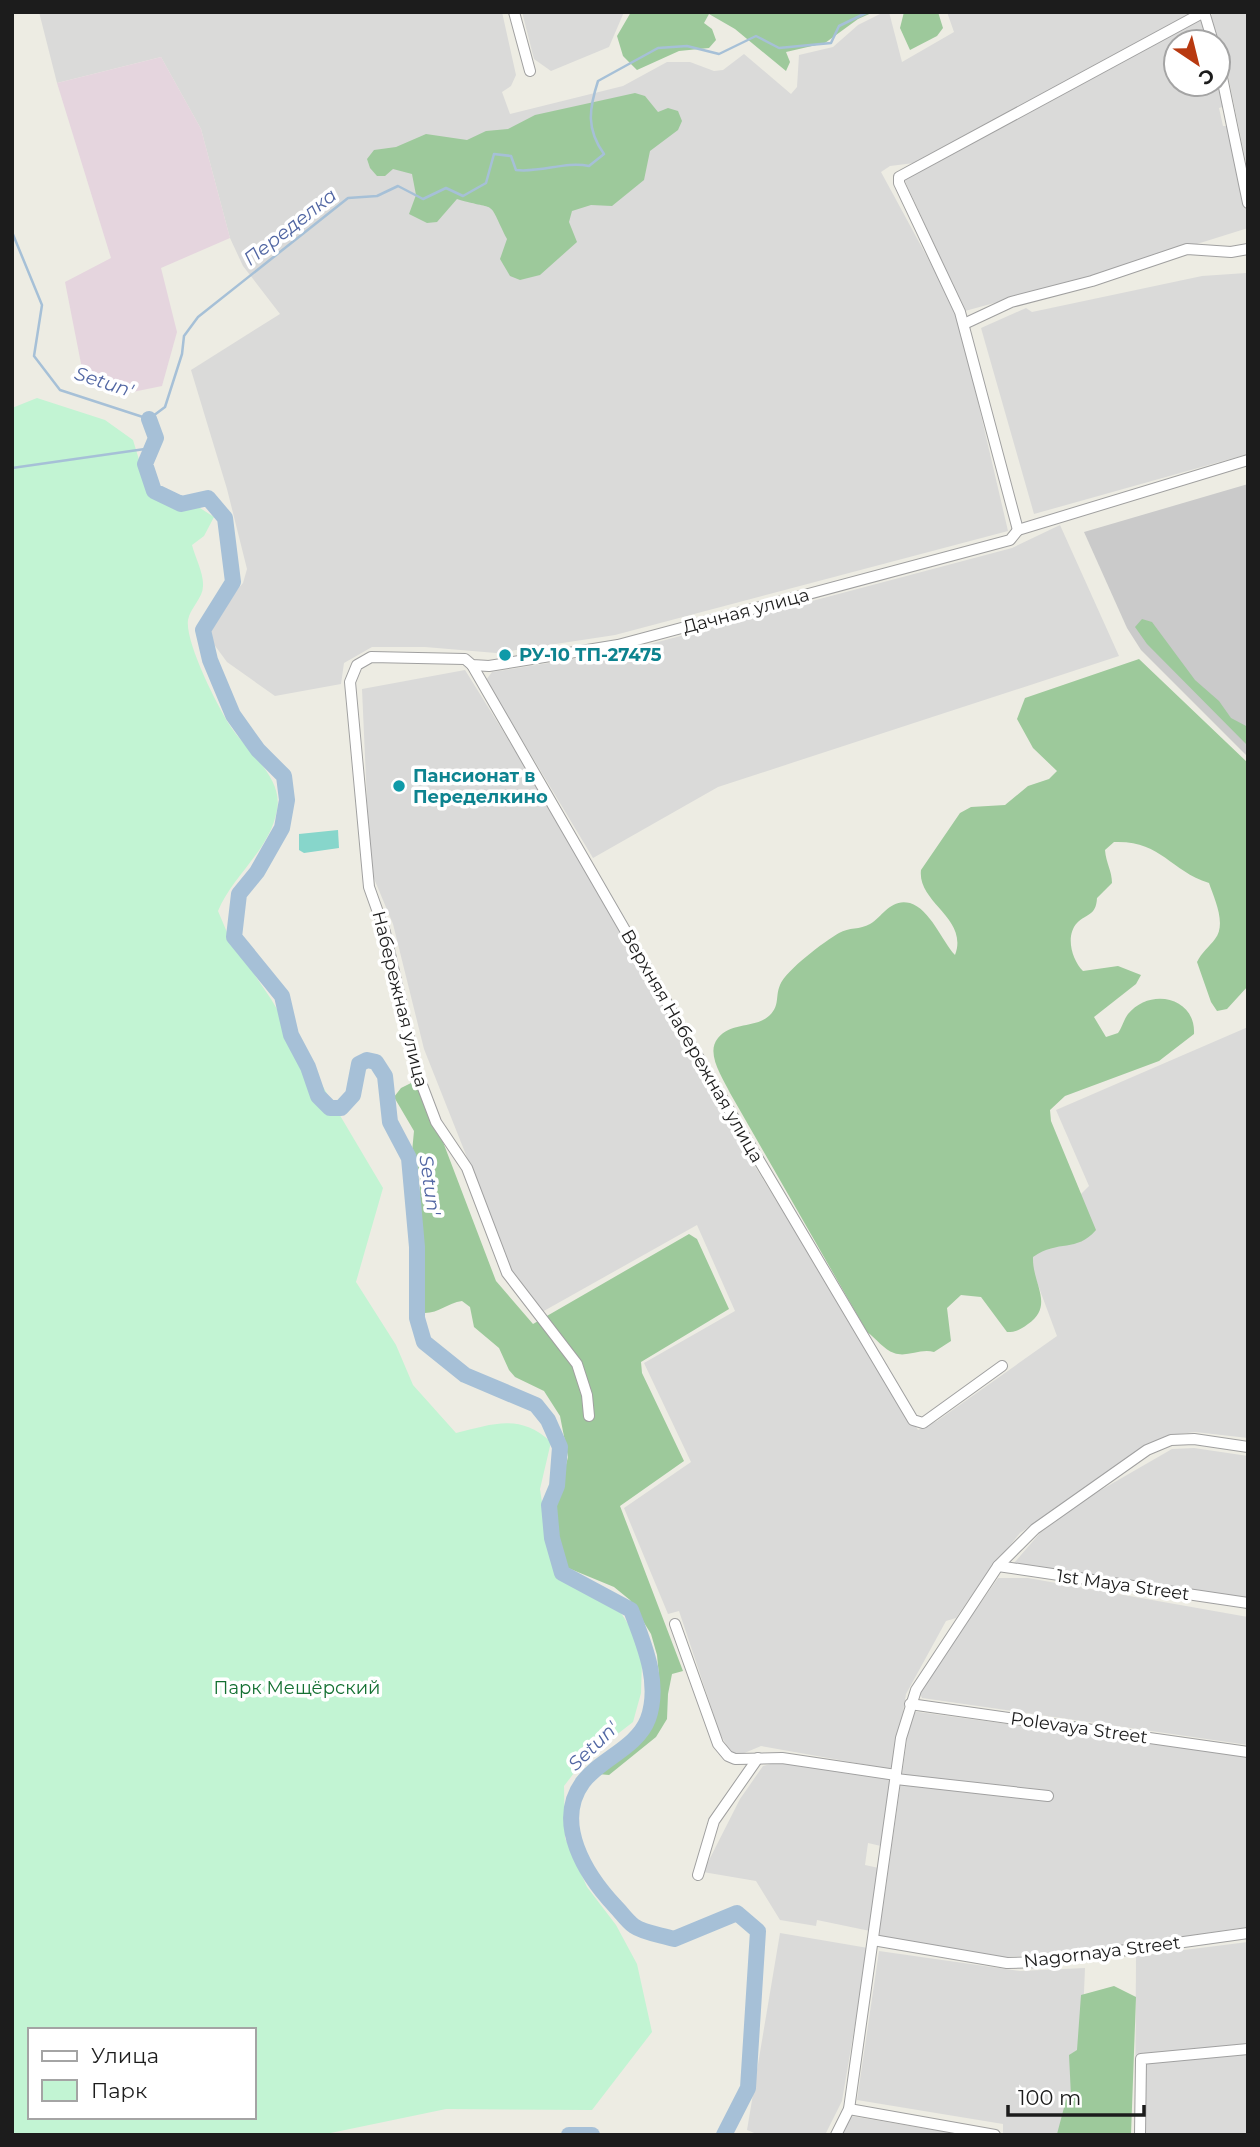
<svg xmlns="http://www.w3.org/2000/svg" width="1260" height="2147" font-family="Montserrat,sans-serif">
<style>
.residential{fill:#dadad9}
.industrial{fill:#e5d5de}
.religious{fill:#cacaca}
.forest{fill:#9dc99b}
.park{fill:#c2f4d3;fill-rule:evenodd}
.pitch{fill:#87d6cb}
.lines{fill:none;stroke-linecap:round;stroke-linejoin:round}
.stream{stroke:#a6c0d7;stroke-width:2.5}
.river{stroke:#a6c0d7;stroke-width:16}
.minor-casing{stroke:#a0a0a0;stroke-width:12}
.minor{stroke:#fff;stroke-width:10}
.culture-dot{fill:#0f9aa8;stroke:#fff;stroke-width:2.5}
.labels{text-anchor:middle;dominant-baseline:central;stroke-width:7;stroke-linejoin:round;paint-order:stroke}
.street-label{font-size:18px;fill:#1c1c1c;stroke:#fff}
.culture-label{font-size:18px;font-weight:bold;fill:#0d838f;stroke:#fff;text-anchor:start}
.park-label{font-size:18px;fill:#147032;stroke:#fff}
.water-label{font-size:19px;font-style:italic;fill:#5166a3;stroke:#fff}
</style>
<rect width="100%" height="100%" fill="#edece3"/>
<g class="residential">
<path d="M39,12h463l14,63 -5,11 -9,6 8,22 113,-28 44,-24h23l24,9 9,-1 21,-16 47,40 6,-7 2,-32 34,-8 25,-22 26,-13h5l13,50 52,-30 -7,-20h250l-283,151 -24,3 -9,6 76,140 51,219 -393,104 -119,18 -71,-6h-53l-28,16 -3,21 -66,12 -48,-34 -14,-19 -4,-14 4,-11 30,-35 4,-14 -20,-80 -36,-119 89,-56 -37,-48 -13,-28 -29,-109 -40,-72 -104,26z"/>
<path d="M522,12h102l-15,35 -58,24 -17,-12z"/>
<path d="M1213,12h35v160l-22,-106 -15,-50z"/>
<path d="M1200,20l4,1 7,21h-35v42h42v-16l8,38 -7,2 4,18h6l14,59 5,43 -147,46 -136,37 -61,-132z"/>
<path d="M1246,273l2,181 -214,60 -53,-186 45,-20 6,4 170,-36z"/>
<path d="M1060,525l59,131 -401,131 -125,71 -107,-178 6,-8 132,-21 388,-103z"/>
<path d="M465,670l74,119 183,324 196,317 19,-9 120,-85 -32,-86 64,-64 -33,-76 192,-83v411l-53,-6 -23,3 -24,10 -128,88 -35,43 -29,42 -10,3 -40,73 -11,67 -5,8 -129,-23 -19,8 -11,-1 -11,-19 -41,-123 -11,3 -44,-106 67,-46 -47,-99 91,-52 -38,-86 -155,87 -28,-36 -90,-227 -31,-125 -23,-55 -8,-180z"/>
<path d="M1194,1448l54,8v142l-234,-35 26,-30 47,-35 85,-49z"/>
<path d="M998,1578h30l220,39v128l-326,-47 -3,-6z"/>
<path d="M911,1711l337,46v170l-190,28 -55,2 -124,-21z"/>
<path d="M783,1761l108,18 -10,67 -13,-3 -3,22 14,3 -9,63 -53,-11 -1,6 -36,-6 -24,-39 -53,-9 37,-73 23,-33z"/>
<path d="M780,1933l88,15 -26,153 -17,34h-66l-12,-5z"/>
<path d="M1248,1942v193h-113l1,-179z"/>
<path d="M879,1951l141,20 65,-3 -7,167h-75v-11l-146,-24z"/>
<path d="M851,2116l112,19h-123z"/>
</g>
<path class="industrial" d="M161,57l40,72 29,109 -69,30 16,64 -15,54 -44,9 -33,-11 -20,-102 46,-24 -54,-175z"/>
<path class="religious" d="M1248,484v273l-107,-107 -14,-22 -43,-96z"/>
<g class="forest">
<path d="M631,12h243l-16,7 -33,24 -39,9 4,10 -4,9 -51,-42 -26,-15 -5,9 8,6 4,11 -7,8 -30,3 -42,19 -14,-14 -6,-20z"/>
<path d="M904,12h34l5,16 -6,8 -27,14 -10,-22z"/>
<path d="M635,93l10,3 13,16 10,-4 10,3 4,10 -4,9 -28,21 -6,29 -32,26 -21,-1 -19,6 -3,11 8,20 -37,33 -20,5 -10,-4 -10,-17 7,-20c-21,-42 -7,-27 -50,-40l-20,23 -10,1 -18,-9 7,-19 -4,-21 -19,-5 -8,7h-8l-7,-8 -3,-9 7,-9 22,-3 30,-13 41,6 19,-9 22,-2 27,-14z"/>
<path d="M1142,619l10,3 43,58 24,21 12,17 17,9v19l-101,-102 -12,-17z"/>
<path d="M1139,659l109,104v223l-21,23 -10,2 -6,-9 -14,-40c5,-10 12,-15 18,-23 12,-15 -1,-41 -6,-56 -40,-13 -48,-43 -95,-41l-9,8c1,13 7,21 7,33l-15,15c-1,18 -10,15 -20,25 -12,13 -5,37 6,48l35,-5 23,9 -5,9 -42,33 12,20 12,-4c4,-5 6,-14 10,-19 22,-27 68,-17 66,20l-35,27 -94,35 -15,14 1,11 45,109c-20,23 -37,9 -63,27 -1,27 22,48 -5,67 -8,6 -12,8 -21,8l-26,-35 -20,-2 -14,13 4,33 -17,11c-14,-4 -27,6 -40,1 -10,-3 -18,-15 -27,-21l-137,-239c-7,-15 -25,-40 -12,-55 14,-17 38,-9 52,-23 10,-10 5,-18 10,-30 6,-15 45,-44 59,-52 10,-6 21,-3 31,-9 13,-8 21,-26 40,-21 20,6 32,38 45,52 14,-37 -38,-52 -34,-85l39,-57 11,-6 34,-2 23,-19 21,-7 8,-8 -24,-23 -16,-29 8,-21z"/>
<path d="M411,1083l9,3 4,6 72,189 37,43 156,-90 8,5 32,70 -88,53 1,11 42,88 -64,45 63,165 -11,3 -4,20 -1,25 -11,18 -47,38 -11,-1 51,-51 10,-47 -2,-21 -6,-21 -21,-34 -16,-13 -46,-19 -6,-8 -10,-41 16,-62 -8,-41 -16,-25 -29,-14 -6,-7 -10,-22 -25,-21 -4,-20 -8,-6c-15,2 -24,13 -39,12l-4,-9 1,-131 -8,-21 2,-21 -20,-34 7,-9z"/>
<path d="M1114,1986l22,11 -5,138 -74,-1 9,-34 5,-4 -2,-41 8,-5 4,-55z"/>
</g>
<path class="park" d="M37,398l68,22 28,20 15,49 30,20 22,-1 14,9 -10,19 -12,9c3,12 12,29 11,41 0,12 -13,22 -15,34 -3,22 29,85 41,104 15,25 55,53 48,86 -7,40 -44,65 -59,101l11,26 42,62 112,189 -27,94 40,63 17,40 43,48c37,-9 64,-20 95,9l-11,47 10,68 21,29 50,27 15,23 6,25 -1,32 -8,29 -49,38 -20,26 1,52 22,49 29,38 21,39 15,68 -60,78 -146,-1 -125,26h-309v-1727zM30,2030h224v87h-224z"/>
<path class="pitch" d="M338,830l1,18 -35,5 -5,-3v-16z"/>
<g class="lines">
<g class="stream">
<path d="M12,232l30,73 -8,51 26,34 89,29 16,-12 17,-53 2,-18 14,-19 150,-119 29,-2 21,-10 25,13 23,-11 17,8 23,-13 8,-29 17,2 5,14c25,3 49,-9 73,-4l15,-12c-18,-25 -15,-45 -6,-73l60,-33 29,-2 32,8 37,-18 23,12 52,-5 8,-17 29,-14"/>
<path d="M12,468l140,-20"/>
</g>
<g class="river">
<path d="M149,419l7,19 -11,26 9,27 27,13 27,-6 17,20 8,64 -30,48 7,30 23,55 25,35 26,26 3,24 -5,28 -25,44 -18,22 -5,43 48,59 9,39 17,32 10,29 12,12h11l12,-13 6,-31 8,-4 9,2 9,14 5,46 19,36 8,89v71l7,24 41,33 71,30 12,15 12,27 -3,39 -8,19 3,33 10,35 69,37c13,34 30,73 17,109 -11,29 -48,40 -65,63 -30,41 3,93 32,124 6,6 12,15 19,20 10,7 28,9 40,13l63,-26 21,18 -10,157 -24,47"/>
<path d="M569,2135h23"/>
</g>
<g class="minor-casing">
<g id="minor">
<path d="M514,12l16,59"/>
<path d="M1204,12l9,30"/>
<path d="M1218,58l30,145"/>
<path d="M964,324l47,-22 81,-21 95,-32 44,3 17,-3"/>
<path d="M1018,530l-58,-218 -61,-129v-6l305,-165"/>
<path d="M1018,530l230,-70"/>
<path d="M472,665l243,421 198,334 10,3 79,-57"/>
<path d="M589,1416l-2,-21 -10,-31 -70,-91 -40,-105 -31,-46 -19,-50 -32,-140 -16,-45 -19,-205 7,-17 14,-8 94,2 7,6 17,1 129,-21 392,-105 8,-10"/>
<path d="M998,1566l250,37"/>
<path d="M675,1624l43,120 10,12 7,3 47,-1 114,17"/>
<path d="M910,1704l338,48"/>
<path d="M896,1779l152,17"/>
<path d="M698,1875l16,-54 44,-63"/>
<path d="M873,1940l134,23 34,-1 207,-29"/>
<path d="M849,2109l146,26"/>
<path d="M836,2135l13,-26 52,-371 15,-48 82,-124 37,-37 112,-79 24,-10 23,-1 54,8"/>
<path d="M1140,2135l1,-76 107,-10"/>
</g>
</g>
<use href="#minor" class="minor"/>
</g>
<g class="culture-dot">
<circle cx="505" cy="655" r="7"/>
<circle cx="399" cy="786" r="7"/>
</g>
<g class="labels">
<g class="street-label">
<text transform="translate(746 611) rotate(-15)">Дачная улица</text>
<text transform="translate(400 999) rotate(76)">Набережная улица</text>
<text transform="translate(692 1046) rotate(60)">Верхняя Набережная улица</text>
<text transform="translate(1123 1585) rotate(8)">1st Maya Street</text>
<text transform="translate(1079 1728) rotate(8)">Polevaya Street</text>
<text transform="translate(1102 1952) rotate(-7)">Nagornaya Street</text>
</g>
<g class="culture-label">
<text x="519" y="655">РУ-10 ТП-27475</text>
<text x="413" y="776">Пансионат в<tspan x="413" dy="21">Переделкино</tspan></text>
</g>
<g class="park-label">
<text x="297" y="1688">Парк Мещёрский</text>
</g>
<g class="water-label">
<text transform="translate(290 227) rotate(-38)">Переделка</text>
<text transform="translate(104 382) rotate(18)">Setun'</text>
<text transform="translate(430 1185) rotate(82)">Setun'</text>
<text transform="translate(593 1746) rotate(-44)">Setun'</text>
</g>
</g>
<rect width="1260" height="2147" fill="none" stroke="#1c1c1c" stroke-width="28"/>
<rect x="28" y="2028" width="228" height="91" fill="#ffffff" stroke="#a4a4a4" stroke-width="2"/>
<rect x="42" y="2051" width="35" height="10" fill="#ffffff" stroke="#a4a4a4" stroke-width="2"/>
<text x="91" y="2063" font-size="21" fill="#1c1c1c">Улица</text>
<rect x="42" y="2080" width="35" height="21" fill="#c2f4d3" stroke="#a4a4a4" stroke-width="2"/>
<text x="91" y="2098" font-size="21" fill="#1c1c1c">Парк</text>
<g transform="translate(1197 63) rotate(145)"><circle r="33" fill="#ffffff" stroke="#a4a4a4" stroke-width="2"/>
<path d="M0-5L12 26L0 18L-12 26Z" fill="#b83910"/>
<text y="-10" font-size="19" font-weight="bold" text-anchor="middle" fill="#1c1c1c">С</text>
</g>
<path d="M1008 2105v10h136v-10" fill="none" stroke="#1c1c1c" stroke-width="3.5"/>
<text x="1018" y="2105" font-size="21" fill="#1c1c1c" stroke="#ffffff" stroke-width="5" paint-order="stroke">100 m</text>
</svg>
